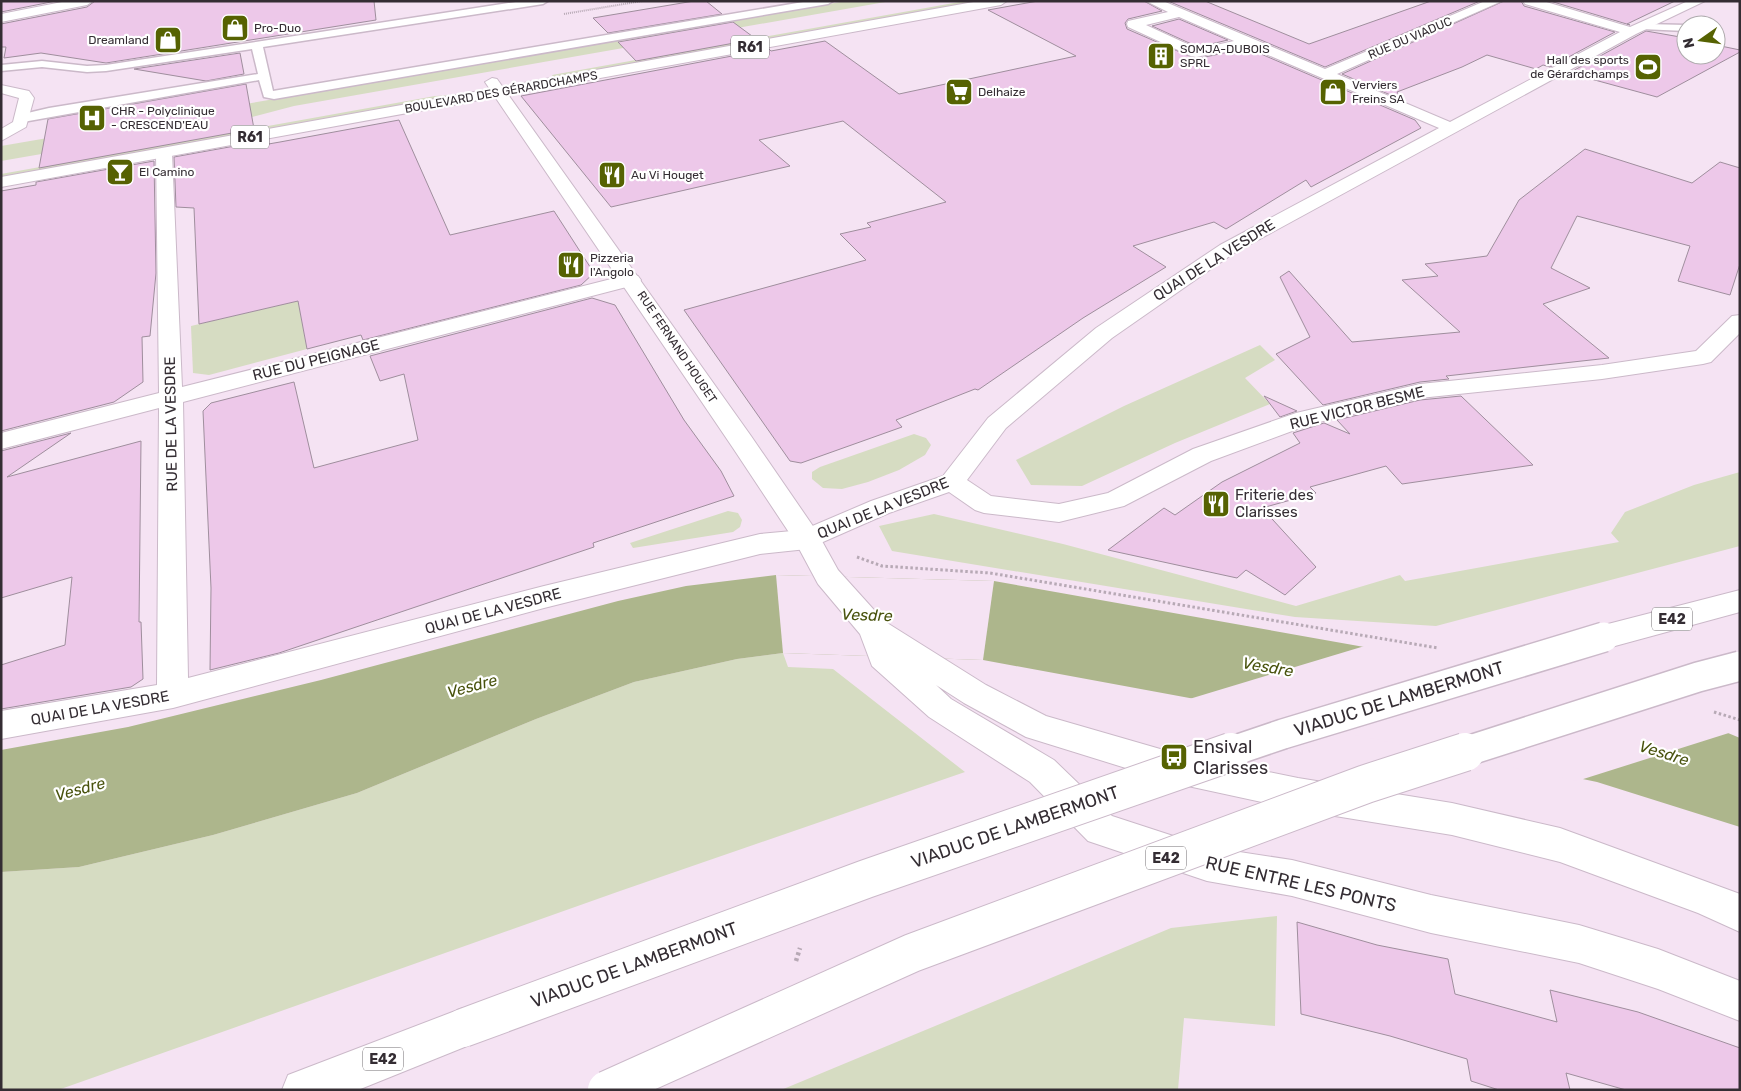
<svg xmlns="http://www.w3.org/2000/svg" width="1741" height="1091" font-family="Rubik,sans-serif">
<style>
.green{fill:#d6dcc2}
.water{fill:#adb68c}
.pier{fill:#f5e3f3}
.building{fill:#edc8e9;stroke:#9f8e9d}
.lines{fill:none;stroke-linecap:round;stroke-linejoin:round}
.service-casing{stroke:#cbb9c9;stroke-width:3}
.minor-casing{stroke:#cbb9c9;stroke-width:2}
.tertiary-casing{stroke:#cbb9c9;stroke-width:2}
.trunk-casing{stroke:#cbb9c9;stroke-width:2}
.motorway-casing{stroke:#cbb9c9;stroke-width:2}
.path-far2{stroke:#b7a9b5;stroke-width:2;stroke-dasharray:1 1;stroke-linecap:butt}
.path-far1{stroke:#b7a9b5;stroke-width:3;stroke-dasharray:2.5 2.5;stroke-linecap:butt}
.path{stroke:#b7a9b5;stroke-width:4.5;stroke-dasharray:3 3;stroke-linecap:butt}
.service{fill:#fff;fill-rule:evenodd}
.minor{fill:#fff;fill-rule:evenodd}
.tertiary{fill:#fff;fill-rule:evenodd}
.trunk{fill:#fff;fill-rule:evenodd}
.motorway{fill:#fff;fill-rule:evenodd}
.motorway-bridge-far1-casing{stroke:#cbb9c9;stroke-width:32;stroke-linecap:butt}
.motorway-bridge-casing{stroke:#cbb9c9;stroke-width:40;stroke-linecap:butt}
.motorway-bridge-far1{stroke:#fff;stroke-width:29}
.motorway-bridge{stroke:#fff;stroke-width:38}
.labels{text-anchor:middle;dominant-baseline:central;stroke-width:4.5;stroke-linejoin:round;paint-order:stroke}
.far-poi-label{font-size:12px;fill:#342d33;stroke:#fff;text-anchor:start}
.far-street-label{font-size:12px;fill:#342d33;stroke:#fff}
.shield{fill:#fff;stroke:#716c70;stroke-width:1}
.shield-label{font-size:14px;font-weight:bold;fill:#342d33}
.street-label{font-size:15px;fill:#342d33;stroke:#fff}
.poi-label{font-size:15px;fill:#342d33;stroke:#fff;text-anchor:start}
.water-label{font-size:16px;font-style:italic;fill:#49530e;stroke:#fff}
.near-street-label{font-size:18px;fill:#342d33;stroke:#fff}
.near-poi-label{font-size:18px;fill:#342d33;stroke:#fff;text-anchor:start}
</style>
<rect width="100%" height="100%" fill="#f5e3f3"/>
<g class="green">
<path d="M846,1h45l-597,105 -50,13 -243,42v-15z"/>
<path d="M965,1h18l-429,77 -2,-3z"/>
<path d="M455,95l-1,1 -453,82v-4l434,-78z"/>
<path d="M298,301l9,48 -98,26 -16,-2 -2,-47z"/>
<path d="M1260,345l15,15 -30,18 25,26 -95,39 -93,43 -51,-1 -15,-25 108,-54z"/>
<path d="M914,434l12,4 5,7 -6,10 -26,15 -31,12 -26,7 -19,-1 -11,-9v-7l8,-5z"/>
<path d="M1740,472v74l-304,80 -141,-9 -403,-66 -13,-25 55,-12 129,30 233,62 104,-31 5,6 214,-39 -8,-9 14,-21 69,-27z"/>
<path d="M728,511l10,2 4,7 -2,7 -7,5 -100,16 -3,-5z"/>
<path d="M783,653l5,14 45,2 132,103 -345,119 -562,199h-57v-218l78,-5 134,-32 144,-42 179,-74 98,-37 103,-23z"/>
<path d="M1277,916l-2,110 -91,-8 -6,72h-397l390,-162z"/>
</g>
<path class="water" d="M776,575l218,6 645,115 101,42v89l-143,-45 -375,-78 -239,-44 -200,-7 -46,6 -103,23 -98,37 -179,74 -144,42 -134,32 -78,5v-122l127,-23 193,-47 297,-79 68,-15z"/>
<g class="pier">
<path d="M776,575l218,6 -11,79 -200,-7z"/>
<path d="M1368,645l272,49 92,38 -155,49 -391,-81z"/>
</g>
<g class="building">
<path d="M1,1h55l-55,11z"/>
<path d="M95,1h279l2,19 -270,43 -65,-10 -37,5 2,-11h-5v-23l86,-17z"/>
<path d="M694,1h12l16,13 -114,19 -15,-15z"/>
<path d="M1038,1h106l18,10 -34,8 -3,4 2,6 69,30 51,-11 168,72 6,8 -110,59 -5,-7 -80,49 -12,-7 -81,24 33,21 -83,51 -105,72 -3,-1 -79,31 6,7 -101,36 -11,-2 -106,-151 182,-50 -26,-26 31,-7 -4,-4 79,-21 -103,-81 -84,19 31,26 -179,41 -90,-111 248,-47 2,2 54,-10 74,53 177,-38 -88,-46z"/>
<path d="M1168,1h37l104,43 122,-43h49l-155,66z"/>
<path d="M1504,1h17l3,5 91,26 -65,35 -7,-2 -7,4 -49,-14 -25,12 -65,25 5,8 -60,-26z"/>
<path d="M1550,1h125l-48,23 3,1z"/>
<path d="M1179,19l49,21 -30,7 -46,-21z"/>
<path d="M733,22l23,17 -120,22 -18,-19z"/>
<path d="M1646,31l40,7v17h30v-10l24,5v2l-83,45 -88,-24z"/>
<path d="M240,53l4,21 -38,7 -72,-12z"/>
<path d="M246,84l8,45 -215,39 9,-49z"/>
<path d="M399,120l51,115 104,-24 40,62 -13,12 -218,55 -2,-5 -54,14 -9,-48 -99,23 -5,-116 -18,-1 -2,-50 83,-15v4l23,-4z"/>
<path d="M1585,149l107,34 28,-21 20,6v96l-10,31 -52,-14 12,-35 -113,-30 -26,52 39,20 -47,16 66,54 -163,18 3,3 -29,3 -97,23 -47,-51 34,-17 -30,-60 9,-6 63,71 108,-10 -58,-52 36,-4 -13,-12 62,-8 32,-56z"/>
<path d="M154,161l2,112 -6,63 -8,1 1,45 -29,20 -113,29v-240l35,-6v-3z"/>
<path d="M592,298l23,7 69,115 37,51 13,25 -141,47 1,4 -220,74 -95,32 -69,17 1,-82 -8,-177 8,-8 83,-21 20,86 104,-28 -14,-66 -24,7 -10,-25z"/>
<path d="M1264,396l33,15 -17,6z"/>
<path d="M1461,396l72,69 -131,19 -16,-18 -76,21 6,6 -54,15 54,59 -31,28 -39,-25 -9,8 -129,-28 56,-42 11,7 47,-33 78,-39 -7,-10 31,-10 26,11 -13,-14 83,-20z"/>
<path d="M71,433l-64,44 134,-36 -2,181h2l2,57 -12,8 -130,22v-44l64,-20 7,-68 -71,21v-147z"/>
<path d="M1297,922l80,23 71,14 7,35 102,28 -7,-32 88,22 102,36v42h-114l-60,-17 4,17h-71l-28,-9 -4,-22 -77,-23 -89,-22z"/>
</g>
<g class="lines">
<g class="service-casing">
<g id="service">
<path d="M522,1h26l-5,3 -280,43 10,44 536,-90h24l-5,3 -554,95 -10,-2 -5,-17 -236,42 -6,-4 2,-3 30,-7 209,-34 -6,-25 -146,22 -19,1 -45,-5 -41,4v-6l41,-4 45,5 19,-1z"/>
<path d="M1645,24l41,1h1l-1,6 -45,-2 -1,-2z"/>
</g>
</g>
<g class="minor-casing">
<g id="minor">
<path d="M67,1h26l-6,4 -86,17v-8z"/>
<path d="M1146,1h17l162,68 160,-68h17l-165,73 113,48 170,-90 -95,-28 -2,-3h20l87,26 58,-26h17l-69,33 -402,219 -122,85 -106,90 -39,52 24,16 68,8 49,-11 85,-44 103,-36 124,-29 182,-19 94,-14 36,-35 8,-1v18l-29,29 -8,2 -101,15 -182,19 -109,26 -100,37 -87,45 -65,16 -75,-9 -9,-3 -26,-18 -60,21 -82,36 -47,5 -216,54 -371,100 -172,31v-28l156,-26 2,-277 -158,41v-16l158,-40 -3,-240 2,-4h12l2,4 10,234 449,-113 7,2 3,4 -3,4 -455,118 5,276 356,-92 216,-52 43,-4 68,-29 72,-25 45,-58 108,-90 124,-83 219,-117 -192,-82 -51,11 -5,-1 -63,-29 -1,-3 1,-3 40,-9zM1179,17l55,24 -36,8 -52,-24z"/>
<path d="M1,85l28,6 5,7 -8,29 -25,14v-12l12,-7 6,-24 -18,-5z"/>
</g>
</g>
<g class="tertiary-casing">
<path id="tertiary" d="M492,78l5,1 254,357 66,96 21,38 46,51 102,64 60,31 128,37 124,25 154,25 108,25 180,66v38l-42,-19 -138,-51 -108,-27 -154,-25 -124,-27 -148,-46 -62,-34 -28,-18 15,14 103,61 58,56 95,31 85,13 139,35 148,30 79,24 82,32v40l-82,-32 -79,-26 -148,-30 -139,-37 -85,-15 -119,-40 -58,-59 -101,-65 -57,-51 -12,-32 -42,-50 -22,-41 -63,-95 -248,-366z"/>
</g>
<g class="trunk-casing">
<path id="trunk" d="M979,1h28l-6,4 -1000,182v-10z"/>
</g>
<g class="motorway-casing">
<g id="motorway">
<path d="M1740,590v22l-136,37 -11,-4 -4,-8 4,-8 11,-4z"/>
<path d="M463,1008l14,6 6,14 -6,14 -119,48h-76l6,-15z"/>
</g>
</g>
<path class="path-far2" d="M564,14l78,-13"/>
<g class="path-far1">
<path d="M857,557l25,9 108,7 448,75"/>
<path d="M1714,712l26,8"/>
</g>
<path class="path" d="M796,961l4,-13"/>
<use href="#service" class="service"/>
<use href="#minor" class="minor"/>
<use href="#tertiary" class="tertiary"/>
<use href="#trunk" class="trunk"/>
<use href="#motorway" class="motorway"/>
<g class="motorway-bridge-far1-casing">
<g id="motorway-bridge-far1">
<path d="M1227,753l56,-19 321,-97"/>
<path d="M1461,753l237,-76 42,-11"/>
</g>
</g>
<g class="motorway-bridge-casing">
<g id="motorway-bridge">
<path d="M463,1028l403,-149 365,-127"/>
<path d="M607,1090l305,-137 454,-169 99,-32"/>
</g>
</g>
<use href="#motorway-bridge-far1" class="motorway-bridge-far1"/>
<use href="#motorway-bridge" class="motorway-bridge"/>
</g>
<defs>
<g id="shop-square" transform="scale(1.4375)"><rect x="-9" y="-9" width="18" height="18" rx="4" fill="#566202" stroke="#fff"/><path d="M-5-2.5h2.3a2.7 3.5 0 0 1 5.4 0H5L5.5 6h-11ZM-1.5-2.5h3a1.5 2.3 0 0 0-3 0Z" fill="#fff"/></g>
<g id="building-square" transform="scale(1.4375)"><rect x="-9" y="-9" width="18" height="18" rx="4" fill="#566202" stroke="#fff"/><path d="M-4-6H4V6H1V3H-1V6H-4ZM-2.5-4.3h1.7v1.8h-1.7ZM.8-4.3h1.7v1.8H.8ZM-2.5-1h1.7V.8h-1.7ZM.8-1h1.7V.8H.8Z" fill="#fff"/></g>
<g id="stadium-square" transform="scale(1.4375)"><rect x="-9" y="-9" width="18" height="18" rx="4" fill="#566202" stroke="#fff"/><path d="M0-5a6.5 5 0 1 0 0 10a6.5 5 0 1 0 0-10ZM-3.5-1.8h7v3.6h-7Z" fill="#fff"/></g>
<g id="supermarket-square" transform="scale(1.4375)"><rect x="-9" y="-9" width="18" height="18" rx="4" fill="#566202" stroke="#fff"/><path d="M-6-5.5h2.5l.6 2H6L4.5 2H-2.5L-4.4-4H-6ZM-1.5 3.2a1.3 1.3 0 1 0 .1 0ZM3 3.2a1.3 1.3 0 1 0 .1 0Z" fill="#fff"/></g>
<g id="hospital-square" transform="scale(1.4375)"><rect x="-9" y="-9" width="18" height="18" rx="4" fill="#566202" stroke="#fff"/><path d="M-5-5h3v3.5h4V-5h3V5h-3V1.5h-4V5h-3Z" fill="#fff"/></g>
<g id="bar-square" transform="scale(1.4375)"><rect x="-9" y="-9" width="18" height="18" rx="4" fill="#566202" stroke="#fff"/><path d="M-6-5H6L.8 .8V4.5H3.5V6h-7V4.5H-.8V.8Z" fill="#fff"/></g>
<g id="restaurant-square" transform="scale(1.4375)"><rect x="-9" y="-9" width="18" height="18" rx="4" fill="#566202" stroke="#fff"/><path d="M-5-6h1v4h1v-4h1v4h1v-4h1v5L-1.5 .5V6h-2V.5L-5-1ZM5-6V6H3V1.5H1.5Q1.5-4 5-6Z" fill="#fff"/></g>
<g id="bus-square" transform="scale(1.4375)"><rect x="-9" y="-9" width="18" height="18" rx="4" fill="#566202" stroke="#fff"/><path d="M-5-6H5V4H4V6H2V4H-2V6H-4V4H-5ZM-3.5-4V0h7V-4ZM-3.5 1.2v1.5H-2V1.2ZM2 1.2v1.5H3.5V1.2Z" fill="#fff"/></g>
</defs>
<g fill-rule="evenodd">
<use href="#shop-square" x="235" y="28"/>
<use href="#shop-square" x="168" y="40"/>
<use href="#building-square" x="1161" y="56"/>
<use href="#stadium-square" x="1648" y="67"/>
<use href="#supermarket-square" x="959" y="92"/>
<use href="#shop-square" x="1333" y="92"/>
<use href="#hospital-square" x="92" y="118"/>
<use href="#bar-square" x="120" y="172"/>
<use href="#restaurant-square" x="612" y="175"/>
<use href="#restaurant-square" x="571" y="265"/>
<use href="#restaurant-square" x="1216" y="504"/>
<use href="#bus-square" x="1174" y="757"/>
</g>
<g class="labels">
<g class="far-poi-label">
<text x="254" y="28">Pro-Duo</text>
<text x="149" y="40" text-anchor="end">Dreamland</text>
<text x="1180" y="49">SOMJA-DUBOIS<tspan x="1180" dy="14">SPRL</tspan></text>
<text x="1629" y="60" text-anchor="end">Hall des sports<tspan x="1629" dy="14">de Gérardchamps</tspan></text>
<text x="1352" y="85">Verviers<tspan x="1352" dy="14">Freins SA</tspan></text>
<text x="978" y="92">Delhaize</text>
<text x="111" y="111">CHR - Polyclinique<tspan x="111" dy="14">- CRESCEND'EAU</tspan></text>
<text x="139" y="172">El Camino</text>
<text x="631" y="175">Au Vi Houget</text>
<text x="590" y="258">Pizzeria<tspan x="590" dy="14">l'Angolo</tspan></text>
</g>
<g class="far-street-label">
<text transform="translate(1410 38) rotate(-23)">RUE DU VIADUC</text>
<text transform="translate(501 92) rotate(-10)">BOULEVARD DES GÉRARDCHAMPS</text>
<text transform="translate(677 347) rotate(56)">RUE FERNAND HOUGET</text>
</g>
<g class="shield">
<rect x="731" y="35.5" width="38" height="23" rx="4"/>
<rect x="231" y="125.5" width="38" height="23" rx="4"/>
<rect x="1652" y="607.5" width="40" height="23" rx="4"/>
<rect x="1146" y="846.5" width="40" height="23" rx="4"/>
<rect x="363" y="1047.5" width="40" height="23" rx="4"/>
</g>
<g class="shield-label">
<text x="750" y="47">R61</text>
<text x="250" y="137">R61</text>
<text x="1672" y="619">E42</text>
<text x="1166" y="858">E42</text>
<text x="383" y="1059">E42</text>
</g>
<g class="street-label">
<text transform="translate(1214 260) rotate(-32)">QUAI DE LA VESDRE</text>
<text transform="translate(316 360) rotate(-14)">RUE DU PEIGNAGE</text>
<text transform="translate(1357 408) rotate(-14)">RUE VICTOR BESME</text>
<text transform="translate(171 424) rotate(-91)">RUE DE LA VESDRE</text>
<text transform="translate(883 508) rotate(-22)">QUAI DE LA VESDRE</text>
<text transform="translate(493 611) rotate(-15)">QUAI DE LA VESDRE</text>
<text transform="translate(100 708) rotate(-10)">QUAI DE LA VESDRE</text>
</g>
<g class="poi-label">
<text x="1235" y="495">Friterie des<tspan x="1235" dy="17">Clarisses</tspan></text>
</g>
<g class="water-label">
<text transform="translate(867 615) rotate(2)">Vesdre</text>
<text transform="translate(1268 667) rotate(10)">Vesdre</text>
<text transform="translate(472 686) rotate(-15)">Vesdre</text>
<text transform="translate(1664 753) rotate(17)">Vesdre</text>
<text transform="translate(80 789) rotate(-15)">Vesdre</text>
</g>
<g class="near-street-label">
<text transform="translate(1399 699) rotate(-17)">VIADUC DE LAMBERMONT</text>
<text transform="translate(1015 827) rotate(-19)">VIADUC DE LAMBERMONT</text>
<text transform="translate(1301 884) rotate(13)">RUE ENTRE LES PONTS</text>
<text transform="translate(634 965) rotate(-20)">VIADUC DE LAMBERMONT</text>
</g>
<g class="near-poi-label">
<text x="1193" y="747">Ensival<tspan x="1193" dy="21">Clarisses</tspan></text>
</g>
</g>
<rect width="1741" height="1091" fill="none" stroke="#342d33" stroke-width="5"/>
<g transform="translate(1701 40) rotate(256)"><circle r="24" fill="#ffffff" stroke="#aeabad"/>
<path d="M0-4L9 19L0 12L-9 19Z" fill="#566202"/>
<text y="-8" font-size="14" font-weight="bold" text-anchor="middle" fill="#342d33">N</text>
</g>
</svg>
